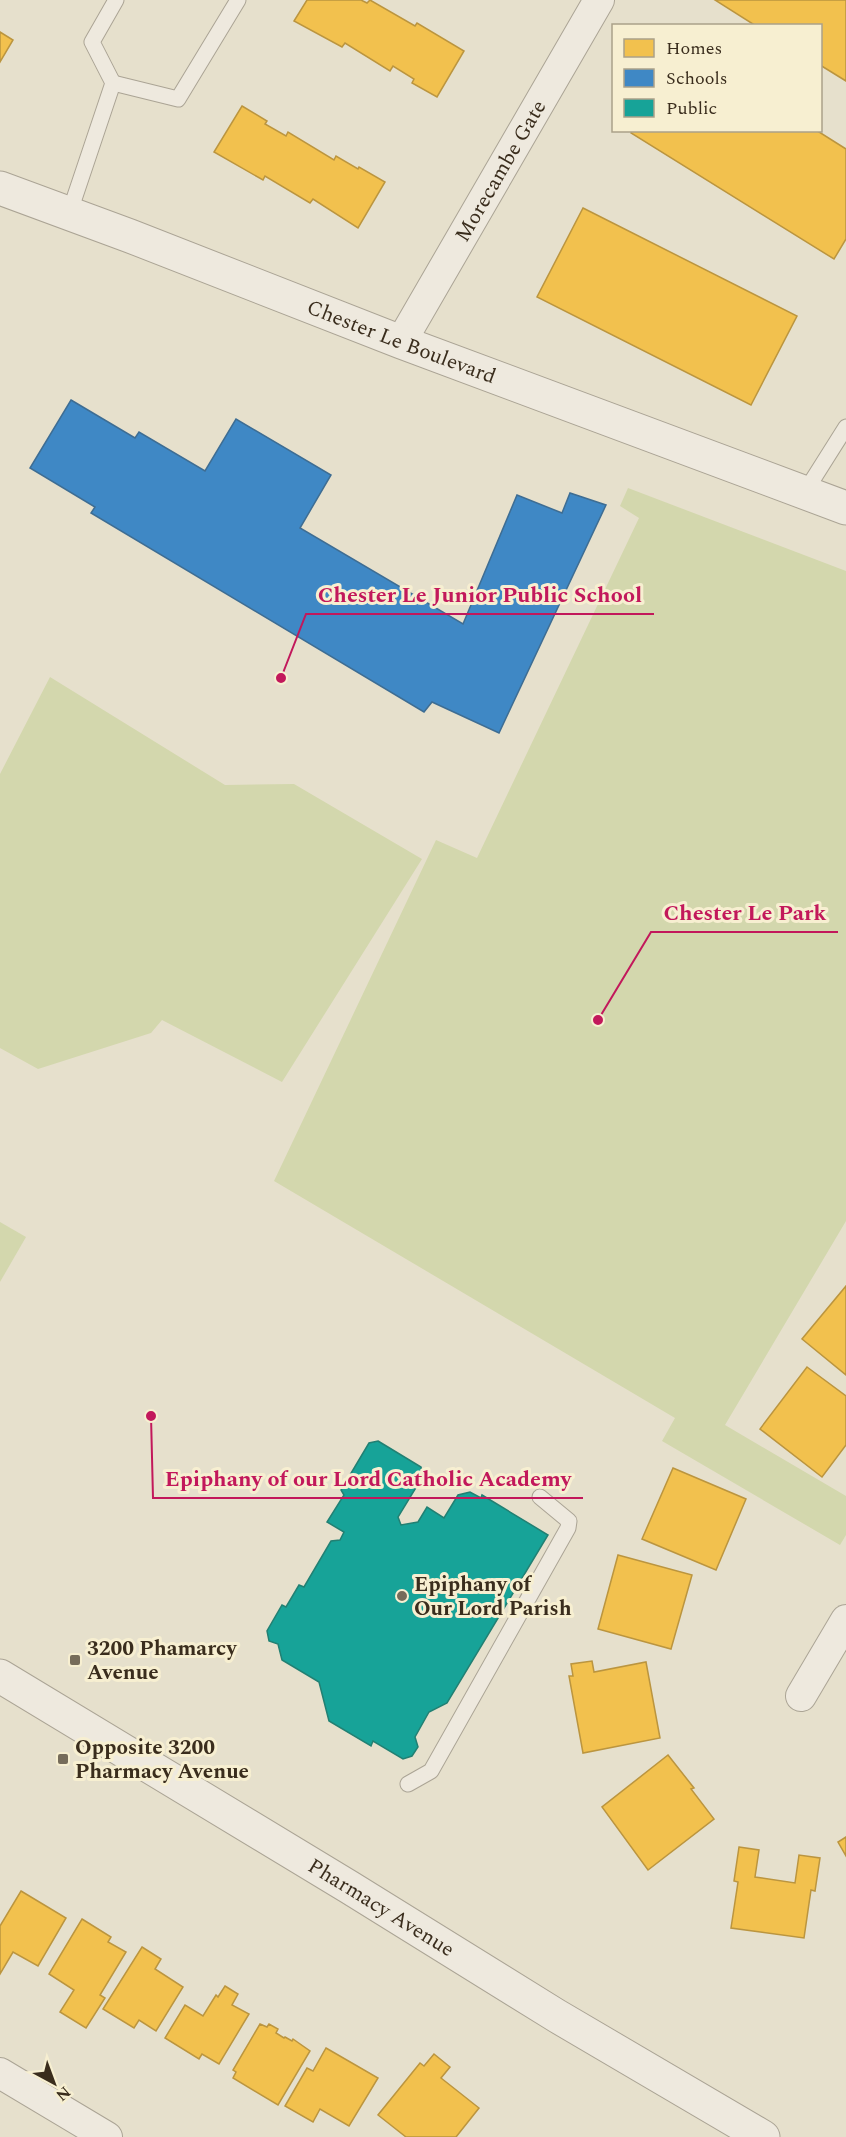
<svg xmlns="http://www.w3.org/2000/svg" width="846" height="2137" viewBox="0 0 846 2137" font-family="Spectral,serif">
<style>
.green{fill:#d3d7ad}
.homes{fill:#f2c14e;stroke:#bb953f;stroke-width:1.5}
.schools{fill:#3f88c5;stroke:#3e6d93;stroke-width:1.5}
.public{fill:#17a398;stroke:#228073;stroke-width:1.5}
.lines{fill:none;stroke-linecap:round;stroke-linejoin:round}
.service-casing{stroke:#aba495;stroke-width:17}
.minor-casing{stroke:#aba495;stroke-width:32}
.tertiary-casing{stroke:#aba495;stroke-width:35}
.service{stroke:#eee9de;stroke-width:15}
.minor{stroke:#eee9de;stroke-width:30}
.tertiary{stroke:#eee9de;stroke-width:33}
.poi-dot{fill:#766c5a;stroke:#f7efd1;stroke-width:2}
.labels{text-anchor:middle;stroke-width:6;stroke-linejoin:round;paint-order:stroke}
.street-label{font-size:21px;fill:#3a2d1d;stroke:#f7efd1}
.poi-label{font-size:21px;font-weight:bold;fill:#3a2d1d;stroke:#f7efd1;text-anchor:start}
.leader{fill:none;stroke:#c2185b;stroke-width:2}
.callout-dot{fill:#c2185b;stroke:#f7efd1;stroke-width:2}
.callout-label{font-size:22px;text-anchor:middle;font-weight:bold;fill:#c2185b;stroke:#f7efd1;stroke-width:6;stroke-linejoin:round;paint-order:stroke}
</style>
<rect width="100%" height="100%" fill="#e6e0cc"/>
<g class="green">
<path d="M 628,488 L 846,571 L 846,1221 L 725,1425 L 846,1496 L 846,1535 L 840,1545 L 662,1441 L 675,1418 L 274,1181 L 436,840 L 477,858 L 639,518 L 620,506 Z"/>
<path d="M 50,677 L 225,785 L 294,784 L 422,859 L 282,1082 L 162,1020 L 151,1033 L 38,1069 L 0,1048 L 0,774 Z"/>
<path d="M 0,1222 L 26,1237 L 0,1282 Z"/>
</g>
<g class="homes">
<path d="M 307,0 L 361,0 L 367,3 L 370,0 L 415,26 L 417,23 L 464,51 L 437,97 L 412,83 L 414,79 L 393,66 L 390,71 L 345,43 L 342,47 L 294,21 Z"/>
<path d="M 715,0 L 846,0 L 846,81 L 820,65 L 820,26 L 756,26 Z"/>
<path d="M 0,32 L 13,40 L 0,62 Z"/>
<path d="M 242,106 L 267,121 L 265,124 L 286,136 L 288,132 L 334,160 L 336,156 L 358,169 L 359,167 L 385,182 L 358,228 L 313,199 L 310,203 L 265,176 L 263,180 L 214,152 Z"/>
<path d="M 632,130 L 816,130 L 846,149 L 846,239 L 834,259 L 631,133 Z"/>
<path d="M 583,208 L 797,316 L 751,405 L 537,297 Z"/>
<path d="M 846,1286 L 846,1375 L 802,1339 Z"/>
<path d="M 807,1367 L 846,1396 L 846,1445 L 822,1477 L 760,1429 Z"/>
<path d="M 673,1468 L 746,1499 L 716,1570 L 642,1539 Z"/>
<path d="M 618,1555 L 692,1575 L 671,1649 L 598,1629 Z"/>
<path d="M 592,1661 L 594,1672 L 646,1662 L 660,1738 L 583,1753 L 569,1676 L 573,1676 L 571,1664 Z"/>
<path d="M 668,1755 L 694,1788 L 691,1789 L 714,1819 L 648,1870 L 602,1807 Z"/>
<path d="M 846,1837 L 846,1856 L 838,1842 Z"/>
<path d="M 739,1847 L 759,1850 L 755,1877 L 795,1883 L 799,1855 L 820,1858 L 815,1891 L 811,1890 L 804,1938 L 731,1928 L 738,1882 L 734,1881 Z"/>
<path d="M 21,1891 L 66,1918 L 38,1966 L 13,1952 L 0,1974 L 0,1926 Z"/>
<path d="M 82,1919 L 111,1937 L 108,1942 L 126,1952 L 100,1995 L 105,1998 L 86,2028 L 60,2012 L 74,1990 L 49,1974 Z"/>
<path d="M 142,1947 L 161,1959 L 155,1969 L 183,1987 L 156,2031 L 139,2020 L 134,2028 L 103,2009 Z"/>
<path d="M 225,1986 L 238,1994 L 232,2005 L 249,2014 L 219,2064 L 202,2054 L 199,2059 L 165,2038 L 185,2005 L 203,2016 L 216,1995 L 218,1997 Z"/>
<path d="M 260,2024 L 267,2027 L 269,2024 L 278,2029 L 276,2033 L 284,2038 L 285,2037 L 292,2041 L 293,2039 L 310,2051 L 278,2105 L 233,2078 L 236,2072 L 233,2070 Z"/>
<path d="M 326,2048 L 378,2078 L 349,2126 L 320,2109 L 313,2122 L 285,2106 L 307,2068 L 313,2071 Z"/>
<path d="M 434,2054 L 450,2067 L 441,2078 L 479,2108 L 456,2137 L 406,2137 L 378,2115 L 420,2063 L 424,2066 Z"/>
</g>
<path class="schools" d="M 71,400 L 135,438 L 139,432 L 205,471 L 236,419 L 331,475 L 300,528 L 463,624 L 517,495 L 562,513 L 570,493 L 606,505 L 499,733 L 432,702 L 424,712 L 91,513 L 95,507 L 30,468 Z"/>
<path class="public" d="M 378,1441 L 421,1467 L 423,1476 L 398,1517 L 401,1525 L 418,1522 L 427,1507 L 444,1518 L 458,1495 L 470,1492 L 481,1498 L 482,1495 L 548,1535 L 447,1703 L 429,1712 L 415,1737 L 418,1747 L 412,1756 L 403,1759 L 373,1741 L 371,1746 L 329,1721 L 319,1682 L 282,1660 L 278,1644 L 269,1641 L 267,1631 L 282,1605 L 286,1607 L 299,1585 L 304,1587 L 331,1541 L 340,1540 L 344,1532 L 327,1522 L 344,1495 L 341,1490 L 369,1443 Z"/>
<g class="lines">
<defs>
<g id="service">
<path d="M 113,83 L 178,99 L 238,0"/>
<path d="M 69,214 L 113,83 L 92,42 L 116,0"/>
<path d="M 805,492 L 846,427"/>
<path d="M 408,1784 L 431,1771 L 568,1528 L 569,1521 L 540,1497"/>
</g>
<g id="minor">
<path id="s1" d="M 401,342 L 599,0"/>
<path d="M 801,1696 L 846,1620"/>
<path d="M 0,2073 L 107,2137"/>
</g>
<g id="tertiary">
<path id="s2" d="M 0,188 L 130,236 L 401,342 L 846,508"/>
<path id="s3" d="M 0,1676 L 349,1887 L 557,2016 L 763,2137"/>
</g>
</defs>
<use href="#service" class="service-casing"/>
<use href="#minor" class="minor-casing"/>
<use href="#tertiary" class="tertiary-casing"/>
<use href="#service" class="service"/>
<use href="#minor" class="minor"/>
<use href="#tertiary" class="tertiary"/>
</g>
<g class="poi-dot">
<circle cx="402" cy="1596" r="6"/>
<rect x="69" y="1654" width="12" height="12" rx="3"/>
<rect x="57" y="1753" width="12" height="12" rx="3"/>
</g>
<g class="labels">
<g class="street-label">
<text dy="7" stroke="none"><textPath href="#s1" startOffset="198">Morecambe Gate</textPath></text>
<text dy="7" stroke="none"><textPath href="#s2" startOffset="430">Chester Le Boulevard</textPath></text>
<text dy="7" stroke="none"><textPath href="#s3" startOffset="446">Pharmacy Avenue</textPath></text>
</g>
<g class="poi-label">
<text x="414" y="1591">Epiphany of<tspan x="414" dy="24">Our Lord Parish</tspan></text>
<text x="87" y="1655">3200 Phamarcy<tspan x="87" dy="24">Avenue</tspan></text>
<text x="75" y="1754">Opposite 3200<tspan x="75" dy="24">Pharmacy Avenue</tspan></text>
</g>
</g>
<path class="leader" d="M281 678L306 614H654M598 1020L651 932H838M151 1416L153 1498H583"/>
<g class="callout-dot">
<circle cx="281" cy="678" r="6"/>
<circle cx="598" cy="1020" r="6"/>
<circle cx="151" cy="1416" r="6"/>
</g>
<g class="callout-label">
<text x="480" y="602">Chester Le Junior Public School</text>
<text x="745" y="920">Chester Le Park</text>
<text x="368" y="1486">Epiphany of our Lord Catholic Academy</text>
</g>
<rect x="612" y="24" width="210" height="108" fill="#f7efd1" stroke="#aba189" stroke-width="1.5"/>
<rect x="624" y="39" width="30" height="18" fill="#f2c14e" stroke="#aba189" stroke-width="1.5"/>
<text x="666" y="54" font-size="18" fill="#3a2d1d">Homes</text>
<rect x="624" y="69" width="30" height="18" fill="#3f88c5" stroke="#aba189" stroke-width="1.5"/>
<text x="666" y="84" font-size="18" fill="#3a2d1d">Schools</text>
<rect x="624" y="99" width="30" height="18" fill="#17a398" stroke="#aba189" stroke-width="1.5"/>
<text x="666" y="114" font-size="18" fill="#3a2d1d">Public</text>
<g transform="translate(54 2083) rotate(139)" stroke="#f7efd1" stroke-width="4.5" paint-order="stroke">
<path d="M0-4.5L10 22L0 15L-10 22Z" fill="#3a2d1d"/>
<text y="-9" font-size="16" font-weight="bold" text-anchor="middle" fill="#3a2d1d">N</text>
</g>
</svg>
